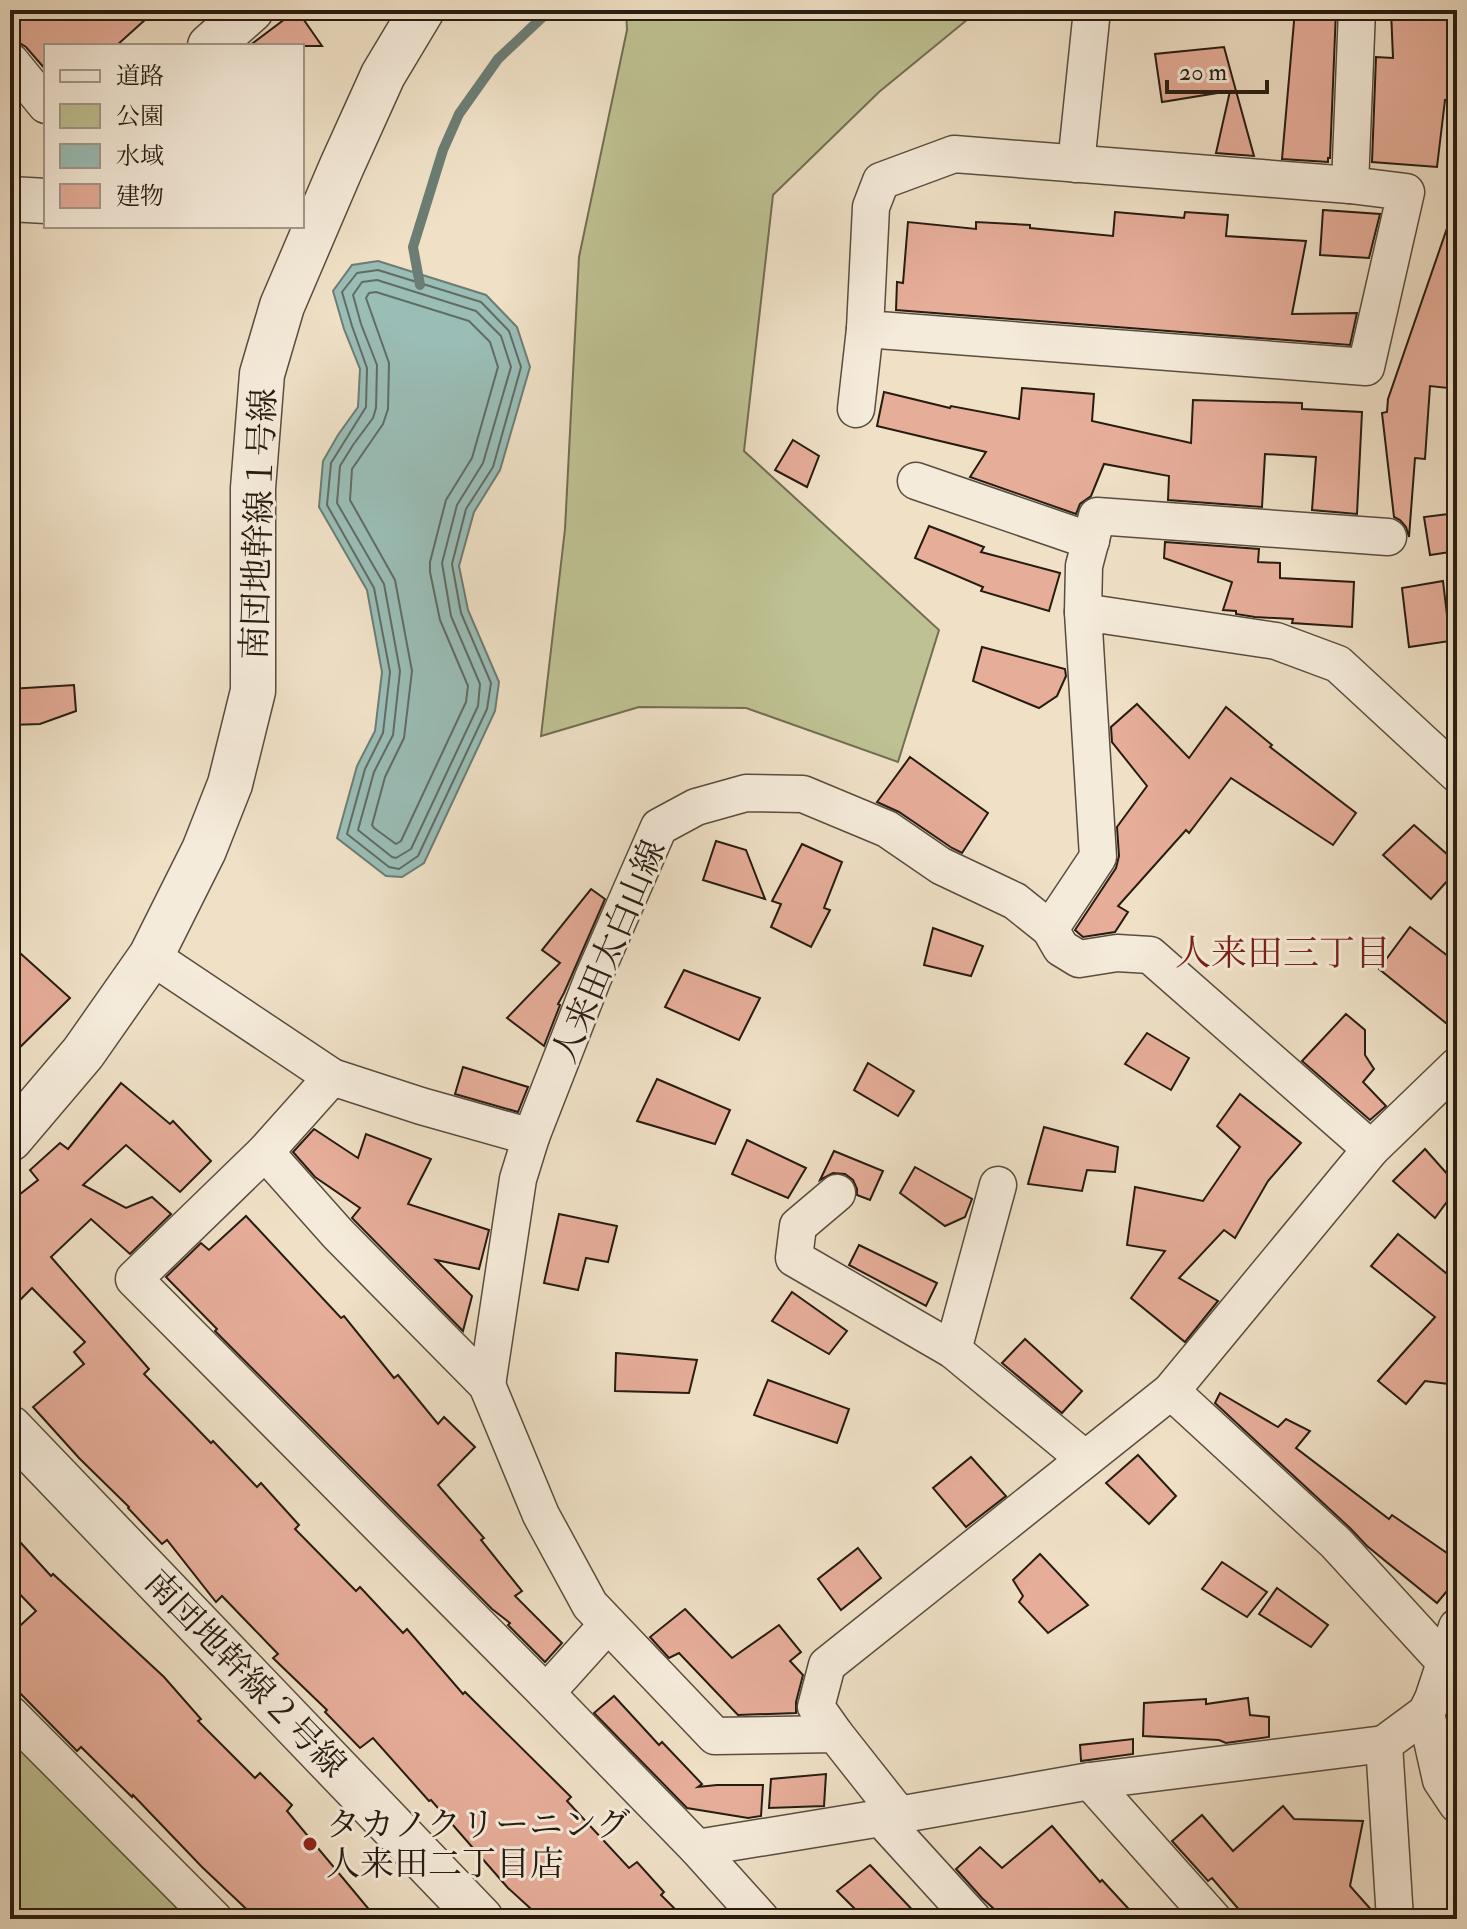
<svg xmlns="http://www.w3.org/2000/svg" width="1467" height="1929" viewBox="0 0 1467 1929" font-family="'IM FELL Double Pica','Noto Serif JP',serif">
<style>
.green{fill:#bec192;stroke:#726e52;stroke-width:2}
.water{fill:#9abdb6;stroke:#6c7d74;stroke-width:2}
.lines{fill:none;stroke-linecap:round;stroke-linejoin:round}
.shore{stroke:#606c64;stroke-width:2}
.stream{stroke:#6c7d74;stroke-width:10}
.building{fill:#e6ad99;stroke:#271c11;stroke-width:2}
.minor-casing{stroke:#594d3e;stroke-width:39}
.tertiary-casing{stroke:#594d3e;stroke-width:47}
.minor{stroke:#f5ebda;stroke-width:36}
.tertiary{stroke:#f5ebda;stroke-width:44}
.poi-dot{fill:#8f2418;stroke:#f5ebda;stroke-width:3}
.labels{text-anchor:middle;stroke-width:6;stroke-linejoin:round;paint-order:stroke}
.street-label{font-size:34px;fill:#271c11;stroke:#f5ebda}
.poi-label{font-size:34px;fill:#271c11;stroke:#f5ebda;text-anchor:start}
.neighbourhood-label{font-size:36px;fill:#7a1f14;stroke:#f5ebda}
</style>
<rect width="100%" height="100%" fill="#efe0c6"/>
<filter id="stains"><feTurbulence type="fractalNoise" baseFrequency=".0025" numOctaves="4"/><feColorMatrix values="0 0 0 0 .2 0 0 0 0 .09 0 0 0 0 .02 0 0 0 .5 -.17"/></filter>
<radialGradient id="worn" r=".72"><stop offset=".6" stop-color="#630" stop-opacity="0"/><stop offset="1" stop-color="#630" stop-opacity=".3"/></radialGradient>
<g class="green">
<path d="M 626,10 L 979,10 L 879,92 L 773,195 L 744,451 L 939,630 L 898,762 L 746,708 L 639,707 L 541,736 L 565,529 L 579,257 L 627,30 Z"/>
<path d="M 10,1737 L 200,1919 L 73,1919 L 10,1907 Z"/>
</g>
<path class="water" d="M 378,261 L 486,295 L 517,327 L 530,367 L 500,470 L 474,512 L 459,566 L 468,610 L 499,682 L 495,711 L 424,863 L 402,877 L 386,876 L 337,838 L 357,766 L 375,731 L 382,672 L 367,590 L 319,507 L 323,461 L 338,435 L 358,407 L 360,369 L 344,329 L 333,291 L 352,265 Z"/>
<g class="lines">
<g class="shore">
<path d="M 378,270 L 481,302 L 509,331 L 521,367 L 493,467 L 466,509 L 452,564 L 461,613 L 491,683 L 487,709 L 418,856 L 399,869 L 389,867 L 347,834 L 365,769 L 383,733 L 390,672 L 374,588 L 327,505 L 331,463 L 366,407 L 367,368 L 352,326 L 342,292 L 357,273 Z"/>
<path d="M 377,280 L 476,311 L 501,336 L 511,367 L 483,463 L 457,505 L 442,563 L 451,616 L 480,684 L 478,706 L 411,849 L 396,858 L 392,857 L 358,830 L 374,772 L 393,735 L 400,671 L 384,584 L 337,503 L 340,466 L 353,445 L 373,418 L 376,408 L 377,365 L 361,324 L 353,295 L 362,282 Z"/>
<path d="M 376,292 L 469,321 L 490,342 L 498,367 L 472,458 L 446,500 L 430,562 L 430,572 L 440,620 L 468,686 L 466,702 L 401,841 L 396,844 L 374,828 L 372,825 L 385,777 L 404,738 L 412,671 L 395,580 L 350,500 L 352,469 L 383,424 L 388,409 L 389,363 L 366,298 L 369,293 Z"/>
</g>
<path class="stream" d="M 420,285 L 413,247 L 443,150 L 459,114 L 498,59 L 550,10"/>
</g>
<g class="building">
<path d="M 19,10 L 156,10 L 116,46 L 46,46 L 46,70 L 26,47 L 18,42 L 10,41 L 10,18 Z"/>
<path d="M 297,10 L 322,46 L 249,46 Z"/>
<path d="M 1295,10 L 1336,10 L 1330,158 L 1328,158 L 1328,162 L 1282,159 Z"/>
<path d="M 1391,10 L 1457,10 L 1457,100 L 1445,100 L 1437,167 L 1372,162 L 1376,57 L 1393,58 Z"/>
<path d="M 1224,47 L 1233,80 L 1254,156 L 1216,153 L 1230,91 L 1162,102 L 1155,54 Z"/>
<path d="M 1323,210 L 1380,214 L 1369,258 L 1320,255 Z"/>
<path d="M 1453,211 L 1457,212 L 1457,389 L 1430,386 L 1425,459 L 1415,458 L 1409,537 L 1406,527 L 1400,520 L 1394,517 L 1382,413 L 1387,412 L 1388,399 Z"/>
<path d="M 1115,212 L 1184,218 L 1185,212 L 1228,215 L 1226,236 L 1306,241 L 1292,314 L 1357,313 L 1350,345 L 896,310 L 897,282 L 903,283 L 908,222 L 976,229 L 976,222 L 1030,225 L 1030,228 L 1113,236 Z"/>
<path d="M 1022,388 L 1094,394 L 1092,421 L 1191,443 L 1193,400 L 1302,403 L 1302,409 L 1362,412 L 1357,514 L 1312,510 L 1316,457 L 1265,454 L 1262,507 L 1168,500 L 1169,476 L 1104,464 L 1091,496 L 1080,504 L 1076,514 L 970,477 L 986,452 L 877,426 L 884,392 L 950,408 L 951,406 L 1019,419 Z"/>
<path d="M 793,440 L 819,456 L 807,487 L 775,470 Z"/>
<path d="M 1457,513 L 1457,551 L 1430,555 L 1424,517 Z"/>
<path d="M 929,526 L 984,547 L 981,552 L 1060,573 L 1049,611 L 981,591 L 983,587 L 915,558 Z"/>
<path d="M 1165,542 L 1259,549 L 1258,562 L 1280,563 L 1280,578 L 1354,582 L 1352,627 L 1292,623 L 1293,619 L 1255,617 L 1236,614 L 1236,611 L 1223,610 L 1232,582 L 1164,558 Z"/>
<path d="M 1443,581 L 1450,641 L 1409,647 L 1402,588 Z"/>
<path d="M 982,647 L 1065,669 L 1066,676 L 1057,696 L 1039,708 L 973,681 Z"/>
<path d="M 74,685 L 76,711 L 40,724 L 10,725 L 10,689 Z"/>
<path d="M 1137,704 L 1189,758 L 1226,707 L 1272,745 L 1270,747 L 1356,813 L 1333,845 L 1231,778 L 1189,833 L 1186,830 L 1118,906 L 1128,912 L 1115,932 L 1083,937 L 1075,930 L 1116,868 L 1119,856 L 1117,827 L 1147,786 L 1112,742 L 1111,727 Z"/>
<path d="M 910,757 L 988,813 L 962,853 L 952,848 L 899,812 L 877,802 Z"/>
<path d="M 1414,825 L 1457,863 L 1457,870 L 1431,899 L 1383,855 Z"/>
<path d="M 716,841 L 746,850 L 765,899 L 703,880 Z"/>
<path d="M 802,844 L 842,862 L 824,908 L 830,910 L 811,947 L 771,927 L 781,904 L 772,901 Z"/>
<path d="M 591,889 L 605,899 L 564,993 L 558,1004 L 560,1005 L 544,1046 L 507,1018 L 560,963 L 542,950 Z"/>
<path d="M 1410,927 L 1457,963 L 1457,1032 L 1379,969 Z"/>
<path d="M 933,928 L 983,946 L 971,976 L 924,965 Z"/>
<path d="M 10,944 L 70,998 L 10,1057 Z"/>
<path d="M 684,970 L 760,998 L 739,1040 L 665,1007 Z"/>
<path d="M 1346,1014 L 1365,1030 L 1365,1055 L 1374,1069 L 1363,1082 L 1386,1106 L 1370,1120 L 1302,1061 Z"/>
<path d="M 1147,1033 L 1189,1058 L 1171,1090 L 1125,1064 Z"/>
<path d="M 868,1063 L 914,1091 L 898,1116 L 854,1090 Z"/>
<path d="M 463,1067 L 528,1087 L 518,1112 L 455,1094 Z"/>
<path d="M 657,1079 L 730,1110 L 715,1144 L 637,1121 Z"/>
<path d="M 121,1083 L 170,1124 L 173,1121 L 211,1161 L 180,1192 L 126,1145 L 83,1185 L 126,1208 L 152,1197 L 171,1214 L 130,1254 L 91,1219 L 51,1257 L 149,1369 L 144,1374 L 211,1443 L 213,1441 L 257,1487 L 261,1483 L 299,1525 L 295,1529 L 356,1591 L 360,1587 L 403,1633 L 407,1629 L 463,1694 L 465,1692 L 571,1797 L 567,1801 L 629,1868 L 637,1862 L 664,1892 L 661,1895 L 685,1919 L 542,1919 L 508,1888 L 431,1800 L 429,1801 L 373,1738 L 360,1748 L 325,1712 L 327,1710 L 273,1658 L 278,1654 L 222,1596 L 216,1602 L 167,1540 L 162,1544 L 128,1508 L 129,1507 L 79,1458 L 33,1407 L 84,1364 L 74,1352 L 85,1342 L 32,1288 L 10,1310 L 10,1202 L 38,1180 L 30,1170 L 60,1143 L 68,1149 Z"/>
<path d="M 1240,1094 L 1301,1143 L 1268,1181 L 1235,1238 L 1224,1230 L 1179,1278 L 1218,1301 L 1185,1342 L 1131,1298 L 1165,1251 L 1127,1245 L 1135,1187 L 1203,1201 L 1240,1147 L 1217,1126 Z"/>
<path d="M 1044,1127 L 1118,1147 L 1115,1172 L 1087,1170 L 1082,1191 L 1028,1184 Z"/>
<path d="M 314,1129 L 358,1158 L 366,1134 L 431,1159 L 408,1204 L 489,1230 L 479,1269 L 436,1260 L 472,1296 L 463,1331 L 352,1218 L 360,1208 L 315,1177 L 293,1152 Z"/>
<path d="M 747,1140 L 806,1168 L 788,1198 L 732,1174 Z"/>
<path d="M 1425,1149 L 1457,1185 L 1457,1188 L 1435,1218 L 1393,1181 Z"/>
<path d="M 834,1151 L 883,1171 L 870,1200 L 857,1195 L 857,1189 L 853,1180 L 845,1174 L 833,1173 L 820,1180 Z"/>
<path d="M 915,1167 L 972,1199 L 965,1217 L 945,1226 L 900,1193 Z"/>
<path d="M 559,1214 L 617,1226 L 608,1262 L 586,1258 L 578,1290 L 544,1283 Z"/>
<path d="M 246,1216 L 341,1318 L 344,1316 L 394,1378 L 398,1375 L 438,1424 L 444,1417 L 475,1447 L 438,1485 L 484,1538 L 481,1540 L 522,1591 L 515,1596 L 562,1643 L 545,1662 L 508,1625 L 510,1623 L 492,1609 L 215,1331 L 217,1329 L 166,1277 L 201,1243 L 209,1250 Z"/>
<path d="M 1398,1234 L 1457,1282 L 1457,1385 L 1425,1381 L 1406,1404 L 1378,1381 L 1435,1317 L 1371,1266 Z"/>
<path d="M 859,1245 L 937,1283 L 926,1306 L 849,1265 Z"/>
<path d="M 792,1292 L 847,1331 L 829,1354 L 772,1321 Z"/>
<path d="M 1025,1339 L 1082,1391 L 1062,1413 L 1002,1363 Z"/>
<path d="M 616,1353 L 697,1360 L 689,1393 L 615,1391 Z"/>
<path d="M 768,1380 L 849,1409 L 837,1443 L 754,1415 Z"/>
<path d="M 1220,1393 L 1278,1427 L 1286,1419 L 1310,1431 L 1296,1448 L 1389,1519 L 1392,1515 L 1457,1560 L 1457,1579 L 1437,1603 L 1367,1546 L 1350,1528 L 1215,1403 Z"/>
<path d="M 1138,1455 L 1176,1496 L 1149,1524 L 1106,1483 Z"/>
<path d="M 971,1457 L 1006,1496 L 966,1527 L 933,1488 Z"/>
<path d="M 10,1531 L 51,1576 L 53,1574 L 164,1677 L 201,1719 L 198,1721 L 255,1778 L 260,1773 L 292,1805 L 287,1811 L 377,1919 L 257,1919 L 202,1867 L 133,1795 L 132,1797 L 81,1747 L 77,1751 L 10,1683 L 10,1635 L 36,1611 L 10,1584 Z"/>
<path d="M 858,1548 L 881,1578 L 841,1610 L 818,1579 Z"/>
<path d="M 1040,1554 L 1088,1605 L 1048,1633 L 1019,1602 L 1023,1596 L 1013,1580 Z"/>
<path d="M 1222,1562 L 1267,1592 L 1247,1617 L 1202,1589 Z"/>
<path d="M 1277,1588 L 1328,1625 L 1311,1647 L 1259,1614 Z"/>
<path d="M 685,1609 L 732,1658 L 779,1625 L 801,1652 L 790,1661 L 803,1675 L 796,1702 L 796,1713 L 738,1715 L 679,1653 L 669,1658 L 650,1637 Z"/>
<path d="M 614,1696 L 659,1745 L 662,1742 L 702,1784 L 698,1787 L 717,1785 L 763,1785 L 761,1816 L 748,1818 L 687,1808 L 594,1713 Z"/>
<path d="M 1248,1698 L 1250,1715 L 1269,1717 L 1269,1737 L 1226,1743 L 1219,1740 L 1143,1736 L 1144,1703 L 1206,1699 L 1206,1704 Z"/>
<path d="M 1133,1739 L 1133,1754 L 1081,1761 L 1080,1745 Z"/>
<path d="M 826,1774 L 824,1806 L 769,1808 L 771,1779 Z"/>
<path d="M 1283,1806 L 1294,1819 L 1363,1821 L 1350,1886 L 1374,1913 L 1374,1919 L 1247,1919 L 1212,1878 L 1208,1881 L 1172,1841 L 1202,1815 L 1233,1851 Z"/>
<path d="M 1052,1826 L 1100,1882 L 1102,1880 L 1138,1919 L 1005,1919 L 982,1898 L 956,1869 L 980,1847 L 1002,1868 Z"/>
<path d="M 870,1865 L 921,1919 L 865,1919 L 837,1891 Z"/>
</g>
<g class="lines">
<defs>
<g id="minor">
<path d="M 10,61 L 46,105"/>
<path d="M 954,154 L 1350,185 L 1406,192 L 1366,367 L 865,329 L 871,207 L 881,181 Z"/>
<path d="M 1076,164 L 1092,10"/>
<path d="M 1350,185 L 1357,10"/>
<path d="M 856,409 L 865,329"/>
<path d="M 916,481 L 1091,541"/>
<path d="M 1097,516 L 1388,537"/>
<path d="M 1083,612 L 1084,566 L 1096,520"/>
<path d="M 1050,929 L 1098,857 L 1083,612 L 1276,641 L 1338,664 L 1457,774"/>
<path d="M 151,956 L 332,1077 L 421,1106 L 531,1137 L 593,978 L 659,827 L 696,807 L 746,793 L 803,794 L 887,829 L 941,866 L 1015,901 L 1050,929 L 1061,948 L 1079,959 L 1117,953 L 1150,955 L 1371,1149 L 1457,1066"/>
<path d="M 332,1077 L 265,1152 L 134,1279 L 546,1693 L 697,1848 L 761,1919"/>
<path d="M 265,1152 L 338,1234 L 487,1385 L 541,1515 L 590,1605 L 715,1736 L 835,1734 L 899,1815"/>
<path d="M 837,1193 L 798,1226 L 794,1258 L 953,1350 L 1085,1459"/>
<path d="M 953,1350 L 998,1185"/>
<path d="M 487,1385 L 518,1179 L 531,1137"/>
<path d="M 1171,1391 L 1336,1543 L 1445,1662"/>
<path d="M 546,1693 L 608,1624"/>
<path d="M 1426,1713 L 1441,1780 L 1457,1804"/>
<path d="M 10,1714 L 214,1919"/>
<path d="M 835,1734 L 816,1707 L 827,1665 L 1171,1391 L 1371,1149"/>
<path d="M 1090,1781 L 1213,1919"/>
<path d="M 881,1818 L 973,1919"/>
<path d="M 697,1848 L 881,1818 L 1090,1781 L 1384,1744"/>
<path d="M 1395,1919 L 1384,1744 L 1426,1713 L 1433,1699 L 1457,1627"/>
</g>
<g id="tertiary">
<path d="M 210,46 L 251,10"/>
<path d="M 10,199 L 46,201"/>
<path d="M 10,1139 L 83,1053 L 151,956 L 204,850 L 230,784 L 253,691 L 253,488 L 262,374 L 282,306 L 341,168 L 383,75 L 422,10"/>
<path d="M 10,1428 L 481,1919"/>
</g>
</defs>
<use href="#minor" class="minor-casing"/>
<use href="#tertiary" class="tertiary-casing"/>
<use href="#minor" class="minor"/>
<use href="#tertiary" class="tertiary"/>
</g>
<circle class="poi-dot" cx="310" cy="1844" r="8"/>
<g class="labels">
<g class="street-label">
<text transform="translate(258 524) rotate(-88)" y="12">南団地幹線１号線</text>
<text transform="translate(608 951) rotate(-67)" y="12">人来田太白山線</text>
<text transform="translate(246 1673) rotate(46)" y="12">南団地幹線２号線</text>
</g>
<g class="poi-label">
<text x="326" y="1836">タカノクリーニング<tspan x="326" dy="39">人来田二丁目店</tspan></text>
</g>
<g class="neighbourhood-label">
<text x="1283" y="965">人来田三丁目</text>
</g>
</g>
<rect width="1467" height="1929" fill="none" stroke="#efe0c6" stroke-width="40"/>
<rect x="12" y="12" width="1443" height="1905" fill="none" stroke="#271c11" stroke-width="4"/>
<rect x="20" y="20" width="1427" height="1889" fill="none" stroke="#271c11" stroke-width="2"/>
<rect x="44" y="44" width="260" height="184" fill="#f5ebda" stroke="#a3988a" stroke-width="2"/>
<rect x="60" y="70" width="40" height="12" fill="#f5ebda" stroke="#a3988a" stroke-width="2"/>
<text x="116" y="84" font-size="24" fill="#271c11">道路</text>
<rect x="60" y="104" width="40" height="24" fill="#bec192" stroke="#a3988a" stroke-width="2"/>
<text x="116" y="124" font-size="24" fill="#271c11">公園</text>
<rect x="60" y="144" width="40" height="24" fill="#9abdb6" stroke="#a3988a" stroke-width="2"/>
<text x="116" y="164" font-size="24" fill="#271c11">水域</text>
<rect x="60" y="184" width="40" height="24" fill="#e6ad99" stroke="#a3988a" stroke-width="2"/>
<text x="116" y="204" font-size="24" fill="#271c11">建物</text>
<path d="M1167 80v12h100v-12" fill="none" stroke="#271c11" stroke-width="4"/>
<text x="1179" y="80" font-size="24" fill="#271c11" stroke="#f5ebda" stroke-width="6" paint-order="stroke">20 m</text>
<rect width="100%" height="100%" filter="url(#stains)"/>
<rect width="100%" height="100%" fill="url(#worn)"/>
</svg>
